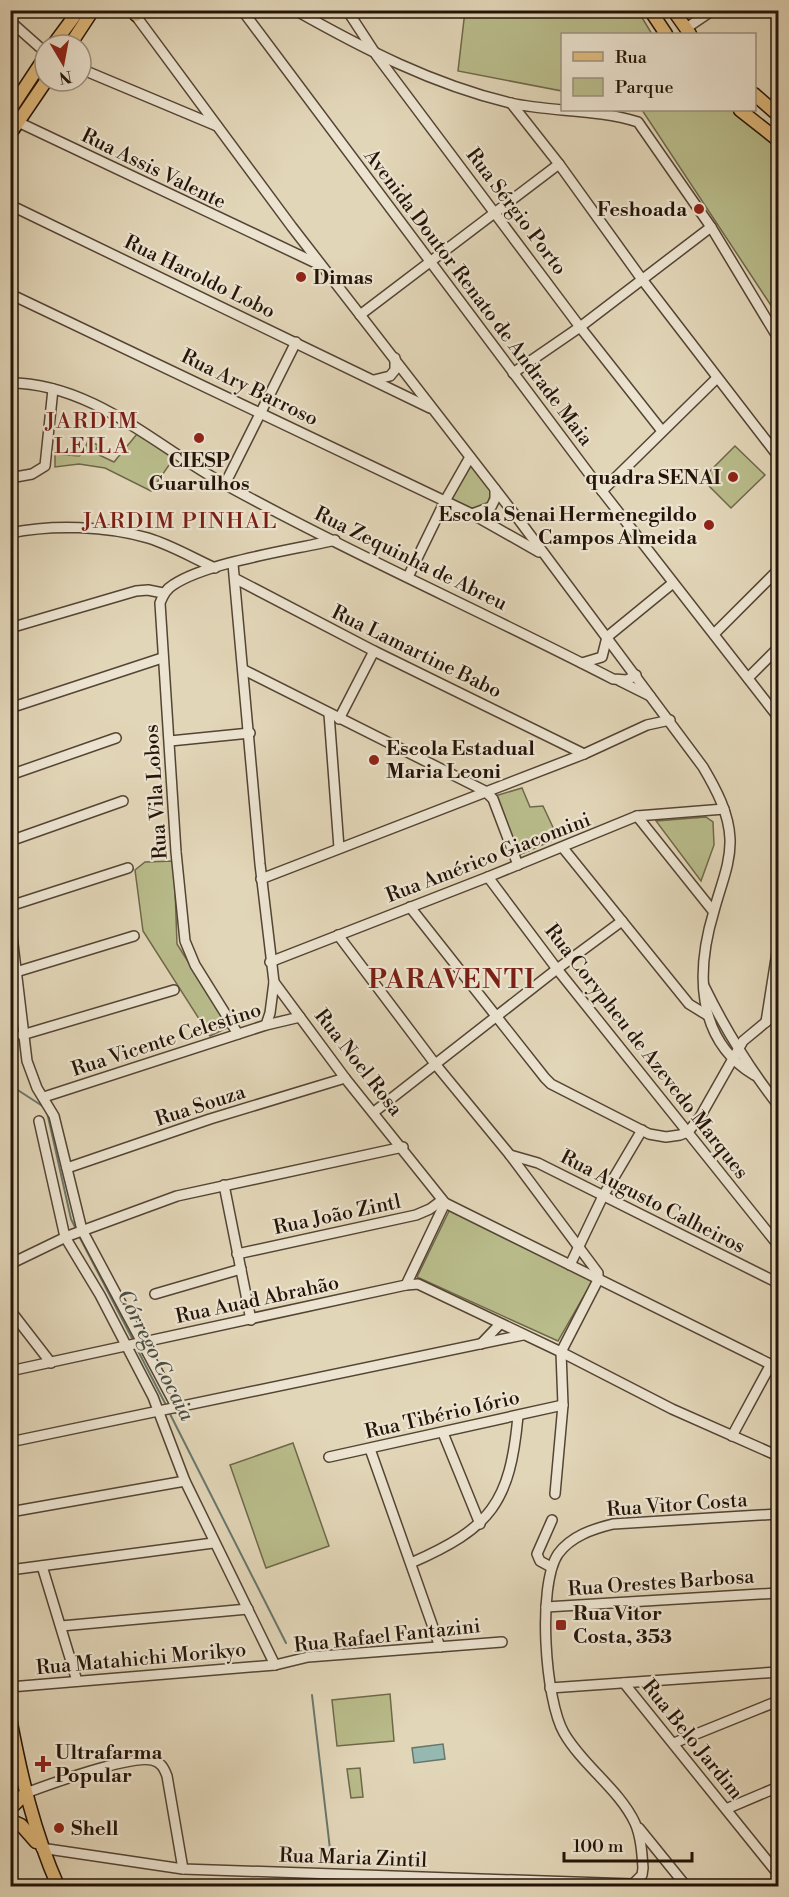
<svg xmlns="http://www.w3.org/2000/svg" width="789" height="1897" viewBox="0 0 789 1897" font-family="'Libre Bodoni',serif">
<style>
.green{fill:#b9bc8b;stroke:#6e684a;stroke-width:1.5}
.water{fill:#95b9b0;stroke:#68776d;stroke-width:1.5}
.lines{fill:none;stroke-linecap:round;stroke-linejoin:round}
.stream{stroke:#68776d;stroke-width:2}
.minor-casing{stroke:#544434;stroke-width:12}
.major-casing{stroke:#241408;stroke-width:15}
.minor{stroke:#ece4d1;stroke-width:9}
.major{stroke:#e1bb7c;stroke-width:12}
.poi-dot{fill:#8f2418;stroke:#ece4d1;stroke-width:2}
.labels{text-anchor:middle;stroke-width:4.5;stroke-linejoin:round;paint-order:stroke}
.street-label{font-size:20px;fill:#241408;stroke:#ece4d1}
.poi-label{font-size:20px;font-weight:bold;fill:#241408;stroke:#ece4d1;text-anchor:start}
.water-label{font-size:21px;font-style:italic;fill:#4c4e43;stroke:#ece4d1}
.quarter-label{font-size:22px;letter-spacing:1.5px;fill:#7a1f14;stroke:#ece4d1}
.district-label{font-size:26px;font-weight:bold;letter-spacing:1.5px;fill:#7a1f14;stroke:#ece4d1}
</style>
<rect width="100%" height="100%" fill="#e2d6b8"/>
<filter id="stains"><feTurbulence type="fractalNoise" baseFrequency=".00333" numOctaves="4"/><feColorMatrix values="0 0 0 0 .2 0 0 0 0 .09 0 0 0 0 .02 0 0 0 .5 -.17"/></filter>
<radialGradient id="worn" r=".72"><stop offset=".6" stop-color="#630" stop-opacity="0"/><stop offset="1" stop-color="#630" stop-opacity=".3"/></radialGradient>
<g class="green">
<path d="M 465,11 L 638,11 L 652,34 L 562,34 L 562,91 L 458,71 Z"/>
<path d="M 642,110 L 733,110 L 778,149 L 778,316 Z"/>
<path d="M 137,434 L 174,458 L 151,491 L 105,468 L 79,464 L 55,467 L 55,454 L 79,456 L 83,453 L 88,441 L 98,445 L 95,453 L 114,462 Z"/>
<path d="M 735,446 L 765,475 L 731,508 L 702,479 Z"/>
<path d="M 468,461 L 491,490 L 488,506 L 472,512 L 446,499 Z"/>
<path d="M 522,788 L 530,807 L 543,806 L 558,838 L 519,855 L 495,796 Z"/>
<path d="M 706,817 L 713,822 L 714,845 L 701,881 L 656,821 Z"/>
<path d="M 174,861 L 177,944 L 229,1027 L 210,1036 L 143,931 L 135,870 L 145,862 Z"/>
<path d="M 451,1207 L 593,1280 L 558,1341 L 417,1277 Z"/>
<path d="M 293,1443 L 329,1546 L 266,1568 L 230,1465 Z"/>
<path d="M 390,1694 L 394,1741 L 337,1746 L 332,1700 Z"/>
<path d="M 360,1768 L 363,1797 L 351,1798 L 347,1769 Z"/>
</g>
<path class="water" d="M 443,1744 L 445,1759 L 414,1763 L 412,1748 Z"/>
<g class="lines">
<g class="stream">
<path d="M 10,1085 L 44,1107"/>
<path d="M 47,1112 L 71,1219 L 77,1231"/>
<path d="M 79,1236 L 133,1340"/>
<path d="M 135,1345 L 167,1407"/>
<path d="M 169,1412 L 286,1643"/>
<path d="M 312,1695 L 330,1849"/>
<path d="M 337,1882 L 338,1886"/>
</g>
<defs>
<g id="minor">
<path d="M 242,10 L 602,491 L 778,717"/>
<path d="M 295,10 C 364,49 432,84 510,103 C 551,112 597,109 638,122 L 711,227 L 778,338"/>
<path d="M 347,10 L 377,56 L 580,327 L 662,431"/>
<path d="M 133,12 L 292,227 L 519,520 L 703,767 C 716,789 729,813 730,839 C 731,864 720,887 714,911 C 696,970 695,1039 754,1075"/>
<path d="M 10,21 L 45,52"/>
<path d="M 685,29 L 713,10"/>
<path d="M 81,69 L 217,126"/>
<path d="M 511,103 L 559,164 L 641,278 L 778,456"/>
<path d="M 18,122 L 320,265"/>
<path d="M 10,205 L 430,408"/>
<path d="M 10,294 L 472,514 L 539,552"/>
<path d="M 360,315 L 559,164"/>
<path d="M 513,373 L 580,327 L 711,227"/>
<path d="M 374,380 L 390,376 L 395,370 L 395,358"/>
<path d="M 10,383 C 93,383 158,448 226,485 C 352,554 485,613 613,679 L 627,680 L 636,675"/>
<path d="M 10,478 L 32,474 L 45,466 L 53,389"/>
<path d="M 225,484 L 296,342"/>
<path d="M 602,491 L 717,378"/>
<path d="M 472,514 L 491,507 L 495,499 L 495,489"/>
<path d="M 10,533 C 53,524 106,526 148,538 C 171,545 193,558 215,568"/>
<path d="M 233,564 L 260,864 L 274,982 L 345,1078 L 445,1203 L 778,1368"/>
<path d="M 408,577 L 445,501 L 470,457"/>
<path d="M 236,579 L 374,651 L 584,754"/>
<path d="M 10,628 L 136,591 L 148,590 L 163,593"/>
<path d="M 714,634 L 778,570"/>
<path d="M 607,637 L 673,583"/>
<path d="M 582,663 L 602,657 L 607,637"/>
<path d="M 244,670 L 485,791 L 493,799 L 518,865"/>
<path d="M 748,678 L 778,648"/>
<path d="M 620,681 L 650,696"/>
<path d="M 10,708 L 162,658"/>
<path d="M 329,714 L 339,848"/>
<path d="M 339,719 L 374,651"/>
<path d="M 170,741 L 250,733"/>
<path d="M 10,775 L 116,738"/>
<path d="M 637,816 L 713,911"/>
<path d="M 10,841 L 123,801"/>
<path d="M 563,848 L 689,1004 L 707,1015"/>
<path d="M 488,877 L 557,969 L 778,1245"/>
<path d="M 261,879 L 584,754 L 647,725 L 670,720"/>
<path d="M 10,906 L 128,868"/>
<path d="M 410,907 L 545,1078 L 551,1084 L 649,1134 L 666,1137 L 680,1135 L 688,1132 L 700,1117 L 743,1041 L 778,1012"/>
<path d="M 10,919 L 27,1061 L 37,1088 L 54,1116 L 82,1230 L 177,1408"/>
<path d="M 338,935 L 436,1065 L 510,1155 L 598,1273 L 598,1280 L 561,1352 L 563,1405 L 555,1494"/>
<path d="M 270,962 L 488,877 L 637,816 L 724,809"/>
<path d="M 16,972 L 134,936"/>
<path d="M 704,986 C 725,1029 749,1068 778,1105"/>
<path d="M 766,1022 L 778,946"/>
<path d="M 266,1025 L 270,1013 L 274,982"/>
<path d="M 238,1034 L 195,965 L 185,941 L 176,852 L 160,603 C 163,595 166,589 173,585 C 207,562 293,550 335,540"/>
<path d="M 22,1035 L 174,990"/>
<path d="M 44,1097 L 266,1025 L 300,1017"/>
<path d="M 374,1112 L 557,969 L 622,921"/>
<path d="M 39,1121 L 65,1237 L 100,1295 L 153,1397 L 185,1481 L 275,1665"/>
<path d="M 510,1155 L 538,1163 L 778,1283"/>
<path d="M 67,1168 L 210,1119 L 345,1078"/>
<path d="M 224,1185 L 251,1320"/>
<path d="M 237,1254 L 416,1215 L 430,1209 L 442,1200"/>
<path d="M 10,1264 L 68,1236 L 177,1196 L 403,1147"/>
<path d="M 570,1265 L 603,1196 L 642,1130"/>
<path d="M 406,1285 L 445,1203"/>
<path d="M 155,1294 L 241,1269"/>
<path d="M 10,1310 L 51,1363"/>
<path d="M 481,1344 L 500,1324"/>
<path d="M 10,1371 L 406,1285 L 418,1284 L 561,1352 L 672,1409 L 778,1456"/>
<path d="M 443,1433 L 480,1524"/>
<path d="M 732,1436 L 771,1364"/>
<path d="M 10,1442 L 523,1335"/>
<path d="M 370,1449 L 440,1647"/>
<path d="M 329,1457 L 563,1405"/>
<path d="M 10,1512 L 185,1481"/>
<path d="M 411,1563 C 491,1528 510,1503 518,1416"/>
<path d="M 42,1566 L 77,1681"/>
<path d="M 551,1567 L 540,1561 L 537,1554 L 552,1520"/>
<path d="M 10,1570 L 213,1543"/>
<path d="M 546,1607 L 778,1593"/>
<path d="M 61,1626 L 248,1609"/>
<path d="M 624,1683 L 778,1874"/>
<path d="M 10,1687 L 275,1665 L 308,1657 L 502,1642"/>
<path d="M 550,1688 L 778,1672"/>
<path d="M 674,1743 L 778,1701"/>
<path d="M 26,1793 C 50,1784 130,1755 152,1760 C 161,1762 164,1768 167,1776 L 183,1869"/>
<path d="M 726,1809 L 778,1787"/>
<path d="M 639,1828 L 686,1886"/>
<path d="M 41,1848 L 183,1869 L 633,1884 L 642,1875 L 643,1868 C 642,1853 641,1837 635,1823 C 619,1789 583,1766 564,1733 C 545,1700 537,1586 558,1554 C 571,1536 593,1529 613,1524 L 778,1514"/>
</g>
<g id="major">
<path d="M 134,10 L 136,15"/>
<path d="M 650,10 L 666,34"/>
<path d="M 673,10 L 690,34"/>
<path d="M 53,45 L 79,10"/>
<path d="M 70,45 L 93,10"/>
<path d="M 754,94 L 778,115"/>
<path d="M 10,110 L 45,57"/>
<path d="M 740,110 L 778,140"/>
<path d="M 10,134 L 46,81"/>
<path d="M 10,1718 C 21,1776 34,1832 58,1886"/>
<path d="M 10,1809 L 26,1793"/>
<path d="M 10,1820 L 21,1825 L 36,1842"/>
</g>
</defs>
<use href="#minor" class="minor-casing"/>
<use href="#major" class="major-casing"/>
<use href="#minor" class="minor"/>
<use href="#major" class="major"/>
</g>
<g class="poi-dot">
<circle cx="699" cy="209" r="6"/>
<circle cx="301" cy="277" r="6"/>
<circle cx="199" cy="438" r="6"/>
<circle cx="733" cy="477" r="6"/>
<circle cx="709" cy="525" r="6"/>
<circle cx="374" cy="760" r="6"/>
<rect x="555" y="1619" width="12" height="12" rx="3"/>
<path d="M40 1755h6v6h6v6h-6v6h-6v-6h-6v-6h6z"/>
<circle cx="59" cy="1828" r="6"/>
</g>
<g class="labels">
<g class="street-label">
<text transform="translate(154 168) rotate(26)" y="7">Rua Assis Valente</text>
<text transform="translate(517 211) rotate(53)" y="7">Rua Sérgio Porto</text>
<text transform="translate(200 276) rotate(26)" y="7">Rua Haroldo Lobo</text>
<text transform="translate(479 297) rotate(53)" y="7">Avenida Doutor Renato de Andrade Maia</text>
<text transform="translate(250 387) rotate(26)" y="7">Rua Ary Barroso</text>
<text transform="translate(411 558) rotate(26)" y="7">Rua Zequinha de Abreu</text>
<text transform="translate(417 651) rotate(26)" y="7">Rua Lamartine Babo</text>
<text transform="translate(155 792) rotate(-94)" y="7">Rua Vila Lobos</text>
<text transform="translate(488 857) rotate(-21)" y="7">Rua Américo Giacomini</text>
<text transform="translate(166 1039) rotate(-18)" y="7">Rua Vicente Celestino</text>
<text transform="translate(647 1051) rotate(52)" y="7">Rua Corypheu de Azevedo Marques</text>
<text transform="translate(359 1062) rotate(52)" y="7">Rua Noel Rosa</text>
<text transform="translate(200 1105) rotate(-18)" y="7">Rua Souza</text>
<text transform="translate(653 1201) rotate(27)" y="7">Rua Augusto Calheiros</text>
<text transform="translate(337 1214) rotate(-12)" y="7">Rua João Zintl</text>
<text transform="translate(257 1299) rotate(-12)" y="7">Rua Auad Abrahão</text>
<text transform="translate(442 1414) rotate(-13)" y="7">Rua Tibério Iório</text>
<text transform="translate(677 1504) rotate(-4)" y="7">Rua Vitor Costa</text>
<text transform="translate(661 1582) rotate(-4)" y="7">Rua Orestes Barbosa</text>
<text transform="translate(387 1635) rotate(-6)" y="7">Rua Rafael Fantazini</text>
<text transform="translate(141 1658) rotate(-5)" y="7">Rua Matahichi Morikyo</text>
<text transform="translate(693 1739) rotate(51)" y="7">Rua Belo Jardim</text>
<text transform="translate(353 1857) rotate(2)" y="7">Rua Maria Zintil</text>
</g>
<g class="poi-label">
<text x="687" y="216" text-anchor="end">Feshoada</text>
<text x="313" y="284">Dimas</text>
<text x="199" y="467" text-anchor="middle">CIESP<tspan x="199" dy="23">Guarulhos</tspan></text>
<text x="721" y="484" text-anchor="end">quadra SENAI</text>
<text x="697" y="521" text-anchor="end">Escola Senai Hermenegildo<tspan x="697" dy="23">Campos Almeida</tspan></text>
<text x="386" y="755">Escola Estadual<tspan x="386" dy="23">Maria Leoni</tspan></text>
<text x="573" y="1620">Rua Vitor<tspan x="573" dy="23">Costa, 353</tspan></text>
<text x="55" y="1759">Ultrafarma<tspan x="55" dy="23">Popular</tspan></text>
<text x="71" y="1835">Shell</text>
</g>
<g class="water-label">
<text transform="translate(156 1355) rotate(63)" y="7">Córrego Cocaia</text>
</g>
<g class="quarter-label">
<text x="92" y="428">JARDIM<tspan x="92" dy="25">LEILA</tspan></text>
<text x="180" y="528">JARDIM PINHAL</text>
</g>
<g class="district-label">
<text x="452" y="988">PARAVENTI</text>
</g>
</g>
<rect width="789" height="1897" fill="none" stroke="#e2d6b8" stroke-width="36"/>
<rect x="12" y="12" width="765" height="1873" fill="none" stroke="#241408" stroke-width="3"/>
<rect x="18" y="18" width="753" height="1861" fill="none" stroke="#241408" stroke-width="1.5"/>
<rect x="561" y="33" width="195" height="78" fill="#ece4d1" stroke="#9c9181" stroke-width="1.5"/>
<rect x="573" y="52" width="30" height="9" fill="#e1bb7c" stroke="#9c9181" stroke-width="1.5"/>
<text x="615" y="63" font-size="18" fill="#241408">Rua</text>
<rect x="573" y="78" width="30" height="18" fill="#b9bc8b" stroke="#9c9181" stroke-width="1.5"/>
<text x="615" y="93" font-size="18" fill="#241408">Parque</text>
<g transform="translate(63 63) rotate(170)"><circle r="28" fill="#ece4d1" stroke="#9c9181" stroke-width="1.5"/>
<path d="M0-4.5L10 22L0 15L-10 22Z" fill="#8f2418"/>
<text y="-9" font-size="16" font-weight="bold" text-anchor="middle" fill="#241408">N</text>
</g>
<path d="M564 1852v9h128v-9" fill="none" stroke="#241408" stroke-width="3"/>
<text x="573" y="1852" font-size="18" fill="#241408" stroke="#ece4d1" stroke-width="4.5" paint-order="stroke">100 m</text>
<rect width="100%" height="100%" filter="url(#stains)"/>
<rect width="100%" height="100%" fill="url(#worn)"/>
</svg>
